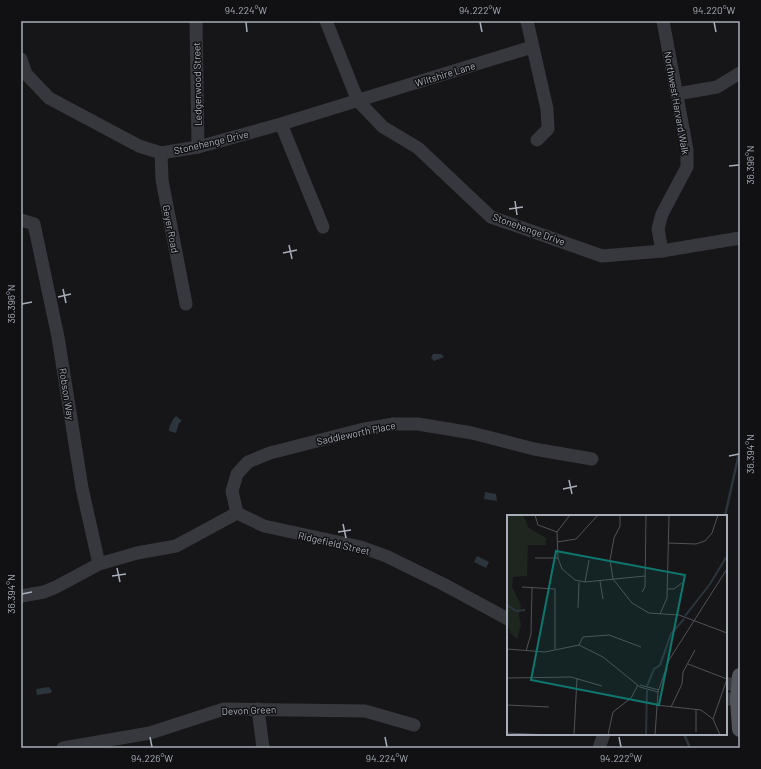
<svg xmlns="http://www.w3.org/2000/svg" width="761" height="769" viewBox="0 0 761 769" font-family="Barlow,sans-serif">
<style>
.water{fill:#2c353c}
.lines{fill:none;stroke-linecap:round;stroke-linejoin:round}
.stream{stroke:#2c353c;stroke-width:2.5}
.minor{stroke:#37383d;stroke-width:13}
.major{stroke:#53555c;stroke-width:16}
.ticks{fill:none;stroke:#a8adb8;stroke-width:1.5}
.labels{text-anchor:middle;stroke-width:3;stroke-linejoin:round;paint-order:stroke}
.street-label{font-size:10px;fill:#a8adb8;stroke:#111113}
.inset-river{fill:none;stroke:#2c353c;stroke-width:2}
.inset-road{fill:none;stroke:#505258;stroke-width:1}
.view{fill:#0f766e;fill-opacity:0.15;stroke:#0f766e;stroke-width:2}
.inset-edge{fill:none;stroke:#a8adb8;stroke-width:2}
.neatline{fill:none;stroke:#a8adb8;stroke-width:1.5}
.ticks-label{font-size:10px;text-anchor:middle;fill:#a8adb8}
</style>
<rect width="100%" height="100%" fill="#161618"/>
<g class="water">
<path d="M 433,354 L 441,354 L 444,357 L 434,361 L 431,358 Z"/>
<path d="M 176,416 L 182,421 L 179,423 L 176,433 L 169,431 C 169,426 172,420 176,416 Z"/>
<path d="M 485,492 L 496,494 L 497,501 L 484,499 Z"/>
<path d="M 477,556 L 489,562 L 486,568 L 474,562 Z"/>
<path d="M 49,687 L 52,691 L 51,693 L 37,695 L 36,689 Z"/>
</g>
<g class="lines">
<g class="stream">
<path d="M 725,516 L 740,449"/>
<path d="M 684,734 L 690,748"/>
</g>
<g class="minor">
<path d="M 196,21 L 198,147"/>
<path d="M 326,21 L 358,101 L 383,127 L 418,148 L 491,217 L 602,256 L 662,251 L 740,238"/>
<path d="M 527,21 L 547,109 L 548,129 L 537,140"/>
<path d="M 21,59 L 26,74 L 49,98 L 139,146 L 161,153 L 198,147 L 281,124 L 532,47"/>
<path d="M 677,94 L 717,87 L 740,73"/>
<path d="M 281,124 L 323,227"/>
<path d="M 161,153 L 162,180 L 186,304"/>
<path d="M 21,220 L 34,224 L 58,337 L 82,488 L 99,564"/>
<path d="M 662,251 L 658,229 L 662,214 L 687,167 L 687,150 L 663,21"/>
<path d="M 237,513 L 232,491 L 237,474 L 248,462 L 270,453 L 360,430 L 393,424 L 418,424 L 472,433 L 534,449 L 592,459"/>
<path d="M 237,513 L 264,526 L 361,547 L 386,556 L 443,584 L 508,619"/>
<path d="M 21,596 L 44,592 L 56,587 L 99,564 L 137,553 L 176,546 L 237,513"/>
<path d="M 726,684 L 739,684"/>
<path d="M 726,699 L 738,699"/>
<path d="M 258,709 L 263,748"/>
<path d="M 63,748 L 150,733 L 224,709 L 365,711 L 414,725"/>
<path d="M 599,748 L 604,734"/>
</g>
<path class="major" d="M 740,676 L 738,699 L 740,729"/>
</g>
<path class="ticks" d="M 246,22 L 247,32M 480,22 L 482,32M 714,22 L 716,32M 729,166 L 739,165M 515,201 L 517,215M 509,209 L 523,207M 289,245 L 292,259M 283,253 L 297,250M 63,289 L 66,303M 58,297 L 71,294M 22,304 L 32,302M 729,456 L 739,454M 569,480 L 572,494M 563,489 L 577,486M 343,524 L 346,538M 338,532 L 351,530M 117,568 L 120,582M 112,576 L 126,574M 22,594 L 32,592M 150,737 L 152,747M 385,737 L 387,747M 619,737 L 621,747"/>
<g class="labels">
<g class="street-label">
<text transform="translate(445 74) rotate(-17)" y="4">Wiltshire Lane</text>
<text transform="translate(197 84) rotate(-91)" y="4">Ledgerwood Street</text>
<text transform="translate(677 103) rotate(80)" y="4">Northwest Harvard Walk</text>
<text transform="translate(211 142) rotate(-13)" y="4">Stonehenge Drive</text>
<text transform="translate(171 229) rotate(79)" y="4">Geyer Road</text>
<text transform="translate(529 229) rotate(20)" y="4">Stonehenge Drive</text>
<text transform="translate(67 394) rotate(81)" y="4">Robson Way</text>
<text transform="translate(356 433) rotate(-12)" y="4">Saddleworth Place</text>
<text transform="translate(334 543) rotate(13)" y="4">Ridgefield Street</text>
<text transform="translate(249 710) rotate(-2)" y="4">Devon Green</text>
</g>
</g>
<g transform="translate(507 515)">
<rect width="220" height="220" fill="#161618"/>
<path d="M 0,0 L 16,0 L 22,13 L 39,23 L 39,30 L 21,30 L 20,61 L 6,62 L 5,72 L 14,90 L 12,100 L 14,110 L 10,124 L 3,118 L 0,105 Z" fill="#1e261f"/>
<path class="inset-river" d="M 0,90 L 9,96 L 18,95M 178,101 L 203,69 L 220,41M 140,171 L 147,154 L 153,150 L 164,119 L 177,104M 139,220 L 140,175"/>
<path class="inset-road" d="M 28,0 L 31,10 L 50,17M 63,0 L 50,17 L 51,43 L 55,54 L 68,65 L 78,67 L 138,61M 113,0 L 113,11 L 107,23 L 103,45 L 106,64 L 125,88 L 142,98 L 172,100 L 220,118M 50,27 L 69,24 L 91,0M 161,28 L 189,29 L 198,26 L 205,18 L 211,0M 28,43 L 51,43M 93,66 L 96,84M 78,67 L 82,45M 15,72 L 48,74 L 48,134M 160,74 L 167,74 L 175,68M 135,77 L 138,72 L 139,0M 71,93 L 72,67M 153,99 L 160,83 L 162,0M 72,130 L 96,142 L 133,172 L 151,177M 72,130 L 76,122 L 102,120 L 134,132M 0,134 L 38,137 L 72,130M 19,136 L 24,119 L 25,73M 181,149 L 220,164 L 206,204M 0,163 L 64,162 L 95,171M 133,170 L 152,175M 0,190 L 42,192M 149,190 L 194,195 L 206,204 L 213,220M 164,192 L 175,169 L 176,157 L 188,135M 189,194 L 189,217M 0,218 L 44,220M 67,220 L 70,163M 101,220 L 106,197 L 124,183 L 131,170M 148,220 L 151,177 L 162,145 L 220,54"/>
<path class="view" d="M 49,36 L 178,60 L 152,190 L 24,165 Z"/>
<rect width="220" height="220" class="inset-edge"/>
</g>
<rect width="761" height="769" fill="none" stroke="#111113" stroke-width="44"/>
<rect x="22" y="22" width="717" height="725" class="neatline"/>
<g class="ticks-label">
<text x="246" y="14">94.224°W</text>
<text x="480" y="14">94.222°W</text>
<text x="714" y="14">94.220°W</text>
<text transform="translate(750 165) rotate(-90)" y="4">36.396°N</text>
<text transform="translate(11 304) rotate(-90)" y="4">36.396°N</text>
<text transform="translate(750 454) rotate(-90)" y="4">36.394°N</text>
<text transform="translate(11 594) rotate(-90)" y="4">36.394°N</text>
<text x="152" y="762">94.226°W</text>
<text x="387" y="762">94.224°W</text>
<text x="621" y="762">94.222°W</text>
</g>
</svg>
